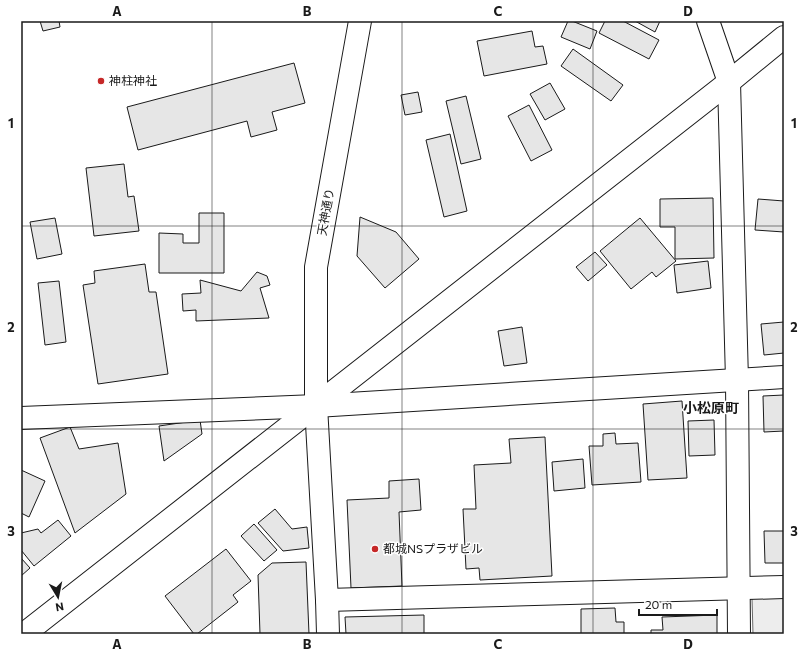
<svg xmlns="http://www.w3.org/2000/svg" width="805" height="655" viewBox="0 0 805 655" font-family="Commissioner,'Noto Sans JP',sans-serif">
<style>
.built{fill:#ededed;stroke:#6a6a6a}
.building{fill:#e6e6e6;stroke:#1a1a1a}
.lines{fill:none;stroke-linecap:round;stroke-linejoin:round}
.minor-casing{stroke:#1a1a1a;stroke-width:24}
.tertiary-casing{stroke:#1a1a1a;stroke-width:24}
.minor{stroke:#fff;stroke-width:22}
.tertiary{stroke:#fff;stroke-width:22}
.grid{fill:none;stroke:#1a1a1a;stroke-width:1;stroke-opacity:0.55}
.poi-dot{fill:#c62828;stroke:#fff;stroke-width:1.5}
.labels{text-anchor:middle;stroke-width:3;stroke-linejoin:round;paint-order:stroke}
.poi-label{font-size:12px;fill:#1a1a1a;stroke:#fff;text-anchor:start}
.street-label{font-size:12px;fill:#1a1a1a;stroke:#fff}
.quarter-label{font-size:14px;font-weight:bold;fill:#1a1a1a;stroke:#fff}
.neatline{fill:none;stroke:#1a1a1a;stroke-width:1.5}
.grid-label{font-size:13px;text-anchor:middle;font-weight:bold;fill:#1a1a1a}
</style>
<rect width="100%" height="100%" fill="#fff"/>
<path class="built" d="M 784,597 L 784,634 L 753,634 L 752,598 Z"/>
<g class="building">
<path d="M 40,21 L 60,21 L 59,21 L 60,27 L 43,31 Z"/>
<path d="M 568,21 L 572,21 L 597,31 L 590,49 L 561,37 Z"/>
<path d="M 605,21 L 623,21 L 659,40 L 649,59 L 599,33 Z"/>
<path d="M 635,21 L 660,21 L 655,32 Z"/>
<path d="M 532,31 L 535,47 L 543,46 L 547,64 L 484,76 L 477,41 Z"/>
<path d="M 573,49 L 623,85 L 611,101 L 561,66 Z"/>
<path d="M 294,63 L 305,103 L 272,112 L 277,130 L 251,137 L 247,121 L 138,150 L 127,107 Z"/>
<path d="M 550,83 L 565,109 L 545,120 L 530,94 Z"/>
<path d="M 418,92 L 422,112 L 405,115 L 401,95 Z"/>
<path d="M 466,96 L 481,159 L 461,164 L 446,101 Z"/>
<path d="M 529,105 L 552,150 L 531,161 L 508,116 Z"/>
<path d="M 450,134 L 467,211 L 444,217 L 426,140 Z"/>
<path d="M 124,164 L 128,197 L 134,196 L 139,231 L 94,236 L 86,168 Z"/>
<path d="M 713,198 L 714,258 L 675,259 L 675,227 L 660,227 L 660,199 Z"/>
<path d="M 758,199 L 784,201 L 784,232 L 755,230 Z"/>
<path d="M 199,213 L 224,213 L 224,273 L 159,273 L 159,233 L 183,234 L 183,243 L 199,243 Z"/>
<path d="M 360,217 L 396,232 L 419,259 L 385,288 L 357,256 Z"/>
<path d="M 55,218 L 62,254 L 37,259 L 30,222 Z"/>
<path d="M 640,218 L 676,261 L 656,277 L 652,272 L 631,289 L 600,251 Z"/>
<path d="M 595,252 L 607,265 L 588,281 L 576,267 Z"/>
<path d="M 708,261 L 711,288 L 677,293 L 674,265 Z"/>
<path d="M 145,264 L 149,292 L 156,292 L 168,374 L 98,384 L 83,285 L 95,283 L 94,271 Z"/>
<path d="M 257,272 L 267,276 L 270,285 L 260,288 L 269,318 L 196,321 L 196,310 L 183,311 L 182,294 L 201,293 L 200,280 L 241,291 Z"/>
<path d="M 59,281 L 66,342 L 45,345 L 38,283 Z"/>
<path d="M 784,322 L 784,353 L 764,355 L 761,324 Z"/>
<path d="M 522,327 L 527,363 L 504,366 L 498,331 Z"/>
<path d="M 784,395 L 784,431 L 764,432 L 763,396 Z"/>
<path d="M 682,401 L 687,478 L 648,480 L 643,404 Z"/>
<path d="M 200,420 L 202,434 L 164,461 L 159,426 Z"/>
<path d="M 714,420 L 715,455 L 689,456 L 688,421 Z"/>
<path d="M 70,427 L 79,449 L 118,443 L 126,494 L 75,533 L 40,438 Z"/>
<path d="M 615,433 L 616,444 L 638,443 L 641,482 L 592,485 L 589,446 L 603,446 L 603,434 Z"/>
<path d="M 545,437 L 552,576 L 480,580 L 479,568 L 466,569 L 463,509 L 476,509 L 474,465 L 511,463 L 509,439 Z"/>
<path d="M 583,459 L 585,488 L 554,491 L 552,462 Z"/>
<path d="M 21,470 L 45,481 L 29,517 L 21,513 Z"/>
<path d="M 419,479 L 421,510 L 399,512 L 402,586 L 351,588 L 347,500 L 389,498 L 389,481 Z"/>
<path d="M 275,509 L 292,529 L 307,527 L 309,548 L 283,551 L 258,523 Z"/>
<path d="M 58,520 L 71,536 L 34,566 L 21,550 L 21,533 L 38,529 L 41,533 Z"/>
<path d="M 254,524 L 277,550 L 264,561 L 241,536 Z"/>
<path d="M 764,531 L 784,531 L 784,563 L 765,563 Z"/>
<path d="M 226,549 L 251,581 L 233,595 L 238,602 L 197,634 L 194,634 L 165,596 Z"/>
<path d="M 21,558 L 30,568 L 21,576 Z"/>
<path d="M 306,562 L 309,634 L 260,634 L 258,575 L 272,563 Z"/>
<path d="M 615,608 L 616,622 L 624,622 L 624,634 L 581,634 L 581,609 Z"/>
<path d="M 424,615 L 424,634 L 346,634 L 345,617 Z"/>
<path d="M 717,615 L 717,634 L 651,634 L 651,630 L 663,630 L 662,617 Z"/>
</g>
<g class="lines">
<defs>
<g id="minor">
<path d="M 316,406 L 327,600 L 328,634"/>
<path d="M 21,418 L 316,406 L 784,377"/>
<path d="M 327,600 L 784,587"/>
</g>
<g id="tertiary">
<path d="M 708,21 L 729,82 L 737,380 L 739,634"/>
<path d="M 316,406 L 316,267 L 360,21"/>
<path d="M 24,634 L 729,82 L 784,37"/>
</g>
</defs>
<use href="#minor" class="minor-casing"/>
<use href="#tertiary" class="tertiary-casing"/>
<use href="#minor" class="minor"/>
<use href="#tertiary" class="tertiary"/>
</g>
<path class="grid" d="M 212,21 L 212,634M 402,21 L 402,634M 593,21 L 593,634M 21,226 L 784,226M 21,429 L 784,429"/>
<g class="poi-dot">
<circle cx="101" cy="81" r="4"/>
<circle cx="375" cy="549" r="4"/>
</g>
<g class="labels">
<g class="poi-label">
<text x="109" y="85">神柱神社</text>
<text x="383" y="553">都城NSプラザビル</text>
</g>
<g class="street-label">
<text transform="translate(326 212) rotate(-80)" y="4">天神通り</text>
</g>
<g class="quarter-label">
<text x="711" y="413">小松原町</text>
</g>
</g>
<rect width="805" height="655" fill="none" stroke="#ffffff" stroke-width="44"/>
<g transform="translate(58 597) rotate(170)" stroke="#ffffff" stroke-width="3" paint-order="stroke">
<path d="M0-3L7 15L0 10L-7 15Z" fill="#1a1a1a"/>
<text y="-6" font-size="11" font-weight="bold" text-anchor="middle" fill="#1a1a1a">N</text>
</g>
<path d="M639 609v6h78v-6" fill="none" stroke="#1a1a1a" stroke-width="2"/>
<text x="645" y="609" font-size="12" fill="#1a1a1a" stroke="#ffffff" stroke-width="3" paint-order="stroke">20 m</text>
<rect x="22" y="22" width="761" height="611" class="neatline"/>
<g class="grid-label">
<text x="117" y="16">A</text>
<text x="307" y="16">B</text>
<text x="498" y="16">C</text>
<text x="688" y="16">D</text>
<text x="11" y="128">1</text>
<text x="794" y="128">1</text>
<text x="11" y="332">2</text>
<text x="794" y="332">2</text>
<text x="11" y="536">3</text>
<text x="794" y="536">3</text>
<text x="117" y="649">A</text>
<text x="307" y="649">B</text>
<text x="498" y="649">C</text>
<text x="688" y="649">D</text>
</g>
</svg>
